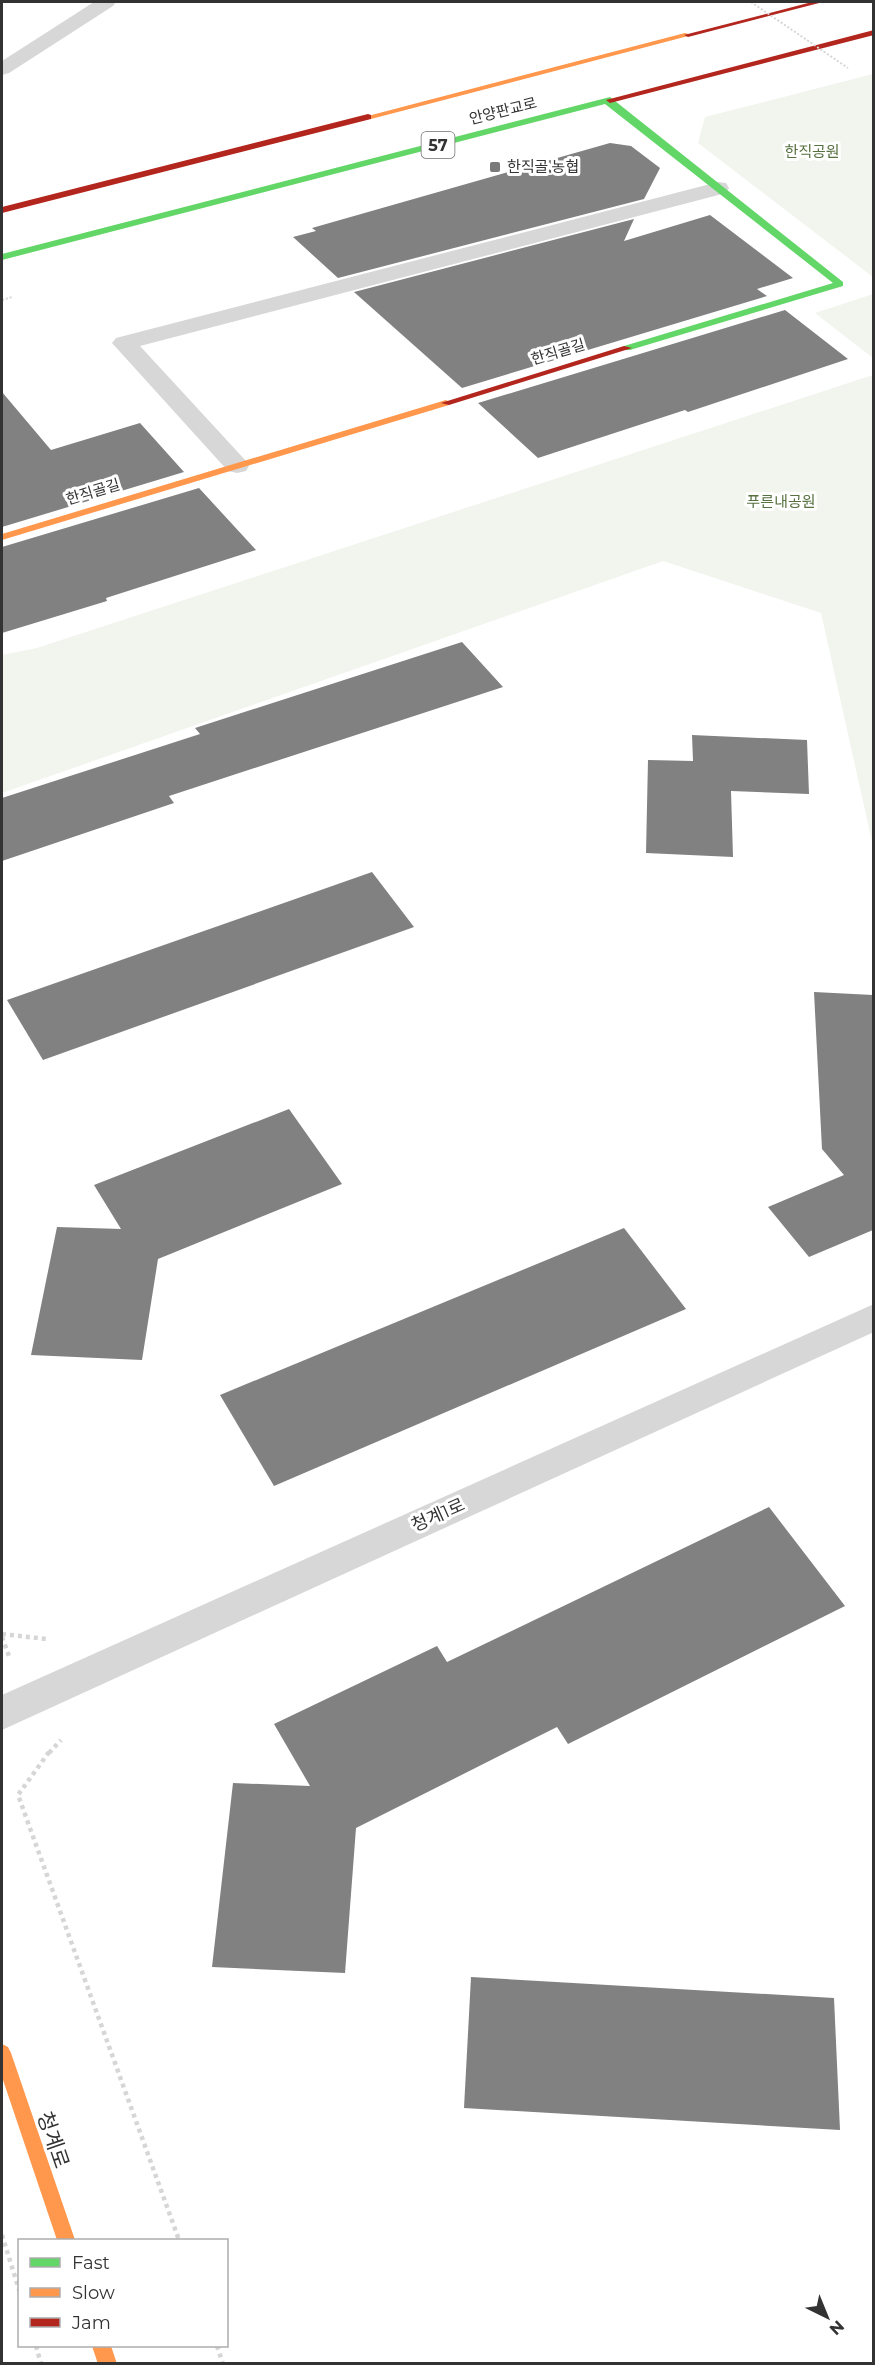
<svg xmlns="http://www.w3.org/2000/svg" width="875" height="2365" viewBox="0 0 875 2365" font-family="Montserrat,'Noto Sans KR',sans-serif">
<style>
.green{fill:#f1f5ed}
.building{fill:#818181}
.lines{fill:none;stroke-linecap:round;stroke-linejoin:round}
.path-far1{stroke:#d6d6d6;stroke-width:2;stroke-dasharray:2 2;stroke-linecap:butt}
.path{stroke:#d6d6d6;stroke-width:4.5;stroke-dasharray:4 4;stroke-linecap:butt}
.street{fill:#d7d7d7;fill-rule:evenodd}
.fast{fill:#63d668;fill-rule:evenodd}
.slow{fill:#ff974d;fill-rule:evenodd}
.jam{fill:#b3261e;fill-rule:evenodd}
.path-bridge{stroke:#d6d6d6;stroke-width:2;stroke-dasharray:2 2;stroke-linecap:butt}
.poi-dot{fill:#7a7a7a;stroke:#fff;stroke-width:2}
.labels{text-anchor:middle;stroke-width:6;stroke-linejoin:round;paint-order:stroke}
.far-street-label{font-size:15px;fill:#333;stroke:#fff}
.far-park-label{font-size:15px;fill:#56703f;stroke:#fff}
.far-poi-label{font-size:15px;fill:#333;stroke:#fff;text-anchor:start}
.shield{fill:#fff;stroke:#707070;stroke-width:1.5}
.shield-label{font-size:16px;font-weight:bold;fill:#333}
.street-label{font-size:18px;fill:#333;stroke:#fff}
.near-street-label{font-size:21px;fill:#333;stroke:#fff}
</style>
<rect width="100%" height="100%" fill="#fff"/>
<g class="green">
<path d="M 873,74 L 874,74 L 873,277 L 698,143 L 705,117 Z"/>
<path d="M 873,294 L 874,294 L 873,358 L 815,313 Z"/>
<path d="M 873,375 L 873,846 L 821,613 L 663,561 L 2,793 L 2,655 L 37,648 Z"/>
</g>
<g class="building">
<path d="M 610,143 L 631,146 L 660,168 L 644,199 L 338,278 L 293,237 L 316,231 L 312,228 Z"/>
<path d="M 710,215 L 793,278 L 757,289 L 767,296 L 462,388 L 354,292 L 634,219 L 624,241 Z"/>
<path d="M 785,310 L 848,359 L 688,412 L 685,410 L 538,458 L 478,403 Z"/>
<path d="M 2,392 L 51,450 L 140,423 L 184,472 L 2,527 Z"/>
<path d="M 199,488 L 256,550 L 106,598 L 107,601 L 2,633 L 2,547 Z"/>
<path d="M 462,642 L 503,687 L 169,796 L 174,803 L 2,861 L 2,798 L 200,734 L 195,728 Z"/>
<path d="M 692,735 L 807,740 L 809,794 L 731,791 L 733,857 L 646,853 L 648,760 L 693,761 Z"/>
<path d="M 372,872 L 414,927 L 43,1060 L 7,1000 Z"/>
<path d="M 814,992 L 873,995 L 873,1230 L 809,1257 L 768,1207 L 844,1175 L 822,1149 Z"/>
<path d="M 289,1109 L 342,1184 L 158,1259 L 142,1360 L 31,1355 L 57,1227 L 121,1229 L 94,1185 Z"/>
<path d="M 624,1228 L 686,1309 L 274,1486 L 220,1395 Z"/>
<path d="M 769,1507 L 845,1606 L 568,1744 L 557,1727 L 356,1828 L 345,1973 L 212,1967 L 233,1783 L 310,1786 L 274,1724 L 437,1646 L 447,1662 Z"/>
<path d="M 471,1977 L 834,1998 L 840,2130 L 464,2108 Z"/>
</g>
<g class="lines">
<path class="path-far1" d="M 2,300 L 12,297"/>
<g class="path">
<path d="M 2,1634 L 46,1639"/>
<path d="M 2,1637 L 9,1656"/>
<path d="M 49,1752 L 18,1795 L 179,2240"/>
<path d="M 49,1753 L 61,1740"/>
<path d="M 2,2235 L 20,2293"/>
<path d="M 36,2346 L 41,2364"/>
<path d="M 217,2346 L 223,2364"/>
</g>
<g class="street">
<path d="M 94,2 L 116,2 L 113,6 L 9,73 L 2,75 L 2,61 Z"/>
<path d="M 718,182 L 726,183 L 729,188 L 726,193 L 140,346 L 246,461 L 249,466 L 246,471 L 237,473 L 228,471 L 112,343 L 116,338 Z"/>
<path d="M 874,1304 L 874,1332 L 2,1730 L 2,1695 Z"/>
</g>
<path class="fast" d="M 610,97 L 843,282 L 843,286 L 630,350 L 624,350 L 624,346 L 833,283 L 605,104 L 2,260 L 2,254 Z"/>
<g class="slow">
<path d="M 685,33 L 692,35 L 371,119 L 364,117 Z"/>
<path d="M 446,400 L 451,403 L 449,405 L 2,540 L 2,534 Z"/>
<path d="M 2,2044 L 8,2047 L 11,2053 L 75,2240 L 57,2240 L 2,2077 Z"/>
<path d="M 92,2346 L 111,2346 L 117,2364 L 98,2364 Z"/>
</g>
<g class="jam">
<path d="M 812,2 L 823,2 L 688,37 L 684,35 Z"/>
<path d="M 874,30 L 874,35 L 610,103 L 606,100 Z"/>
<path d="M 368,114 L 371,115 L 371,119 L 2,213 L 2,207 Z"/>
<path d="M 624,346 L 632,348 L 449,405 L 441,403 Z"/>
</g>
<path class="path-bridge" d="M 751,2 L 848,68"/>
</g>
<rect class="poi-dot" x="489" y="161" width="12" height="12" rx="3"/>
<g class="labels">
<g class="far-street-label">
<text transform="translate(503 111) rotate(-14)" y="5">안양판교로</text>
<text transform="translate(558 352) rotate(-17)" y="5">한직골길</text>
<text transform="translate(93 492) rotate(-17)" y="5">한직골길</text>
</g>
<g class="far-park-label">
<text x="812" y="157">한직공원</text>
<text x="781" y="507">푸른내공원</text>
</g>
<g class="far-poi-label">
<text x="507" y="172">한직골.농협</text>
</g>
<rect class="shield" x="421.5" y="132" width="33" height="26" rx="4.5"/>
<g class="shield-label">
<text x="438" y="151">57</text>
</g>
<g class="street-label">
<text transform="translate(438 1515) rotate(-24)" y="6">청계1로</text>
</g>
<g class="near-street-label">
<text transform="translate(53 2140) rotate(71)" y="7">청계로</text>
</g>
</g>
<rect width="875" height="2365" fill="none" stroke="#333333" stroke-width="6"/>
<rect x="18" y="2239" width="210" height="108" fill="#ffffff" stroke="#adadad" stroke-width="1.5"/>
<rect x="30" y="2258" width="30" height="9" fill="#63d668" stroke="#adadad" stroke-width="1.5"/>
<text x="72" y="2269" font-size="18" fill="#333333">Fast</text>
<rect x="30" y="2288" width="30" height="9" fill="#ff974d" stroke="#adadad" stroke-width="1.5"/>
<text x="72" y="2299" font-size="18" fill="#333333">Slow</text>
<rect x="30" y="2318" width="30" height="9" fill="#b3261e" stroke="#adadad" stroke-width="1.5"/>
<text x="72" y="2329" font-size="18" fill="#333333">Jam</text>
<g transform="translate(827 2317) rotate(137)" stroke="#ffffff" stroke-width="4.5" paint-order="stroke">
<path d="M0-4.5L10 22L0 15L-10 22Z" fill="#333333"/>
<text y="-9" font-size="16" font-weight="bold" text-anchor="middle" fill="#333333">N</text>
</g>
</svg>
